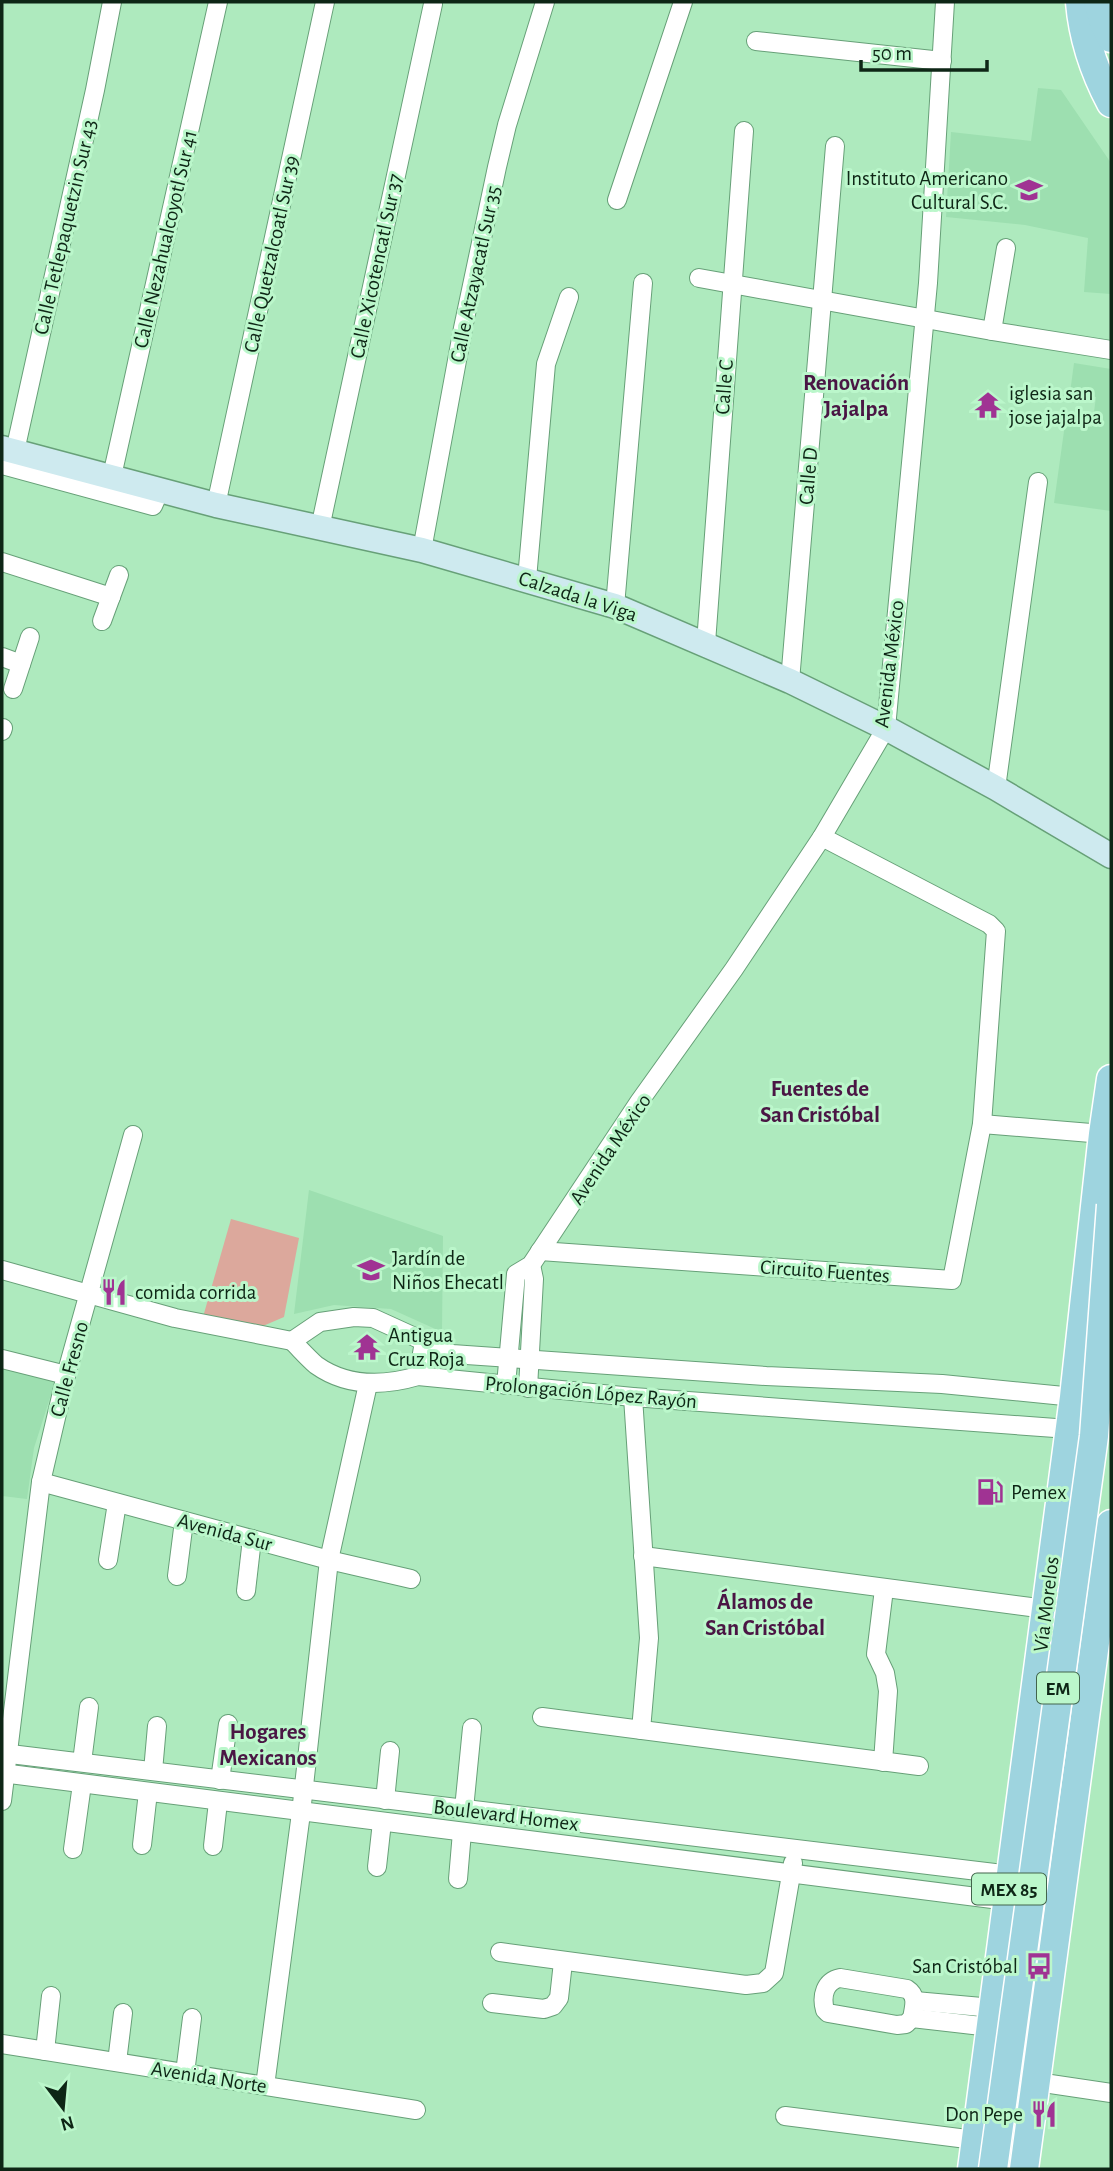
<svg xmlns="http://www.w3.org/2000/svg" width="1113" height="2171" viewBox="0 0 1113 2171" font-family="'Alegreya Sans',sans-serif">
<style>
.built{fill:#9ddfb0}
.green{fill:#dca89c}
.lines{fill:none;stroke-linecap:round;stroke-linejoin:round}
.street-casing{stroke:#67a078;stroke-width:20}
.secondary-casing{stroke:#67a078;stroke-width:27}
.primary-casing{stroke:#fff;stroke-width:31}
.street{stroke:#fff;stroke-width:18}
.secondary{stroke:#ceeaef;stroke-width:24}
.primary{stroke:#9ed4df;stroke-width:28}
.primary-bridge-casing{stroke:#fff;stroke-width:31;stroke-linecap:butt}
.primary-bridge{stroke:#9ed4df;stroke-width:28}
.labels{text-anchor:middle;stroke-width:6;stroke-linejoin:round;paint-order:stroke}
.shield{fill:#bbf7cb;stroke:#42654c;stroke-width:2}
.shield-label{font-size:19px;font-weight:bold;fill:#0e2616}
.poi-label{font-size:21px;fill:#0e2616;stroke:#bbf7cb;text-anchor:start}
.street-label{font-size:21px;fill:#0e2616;stroke:#bbf7cb}
.neighbourhood-label{font-size:23px;font-weight:bold;fill:#4a1644;stroke:#bbf7cb}
</style>
<rect width="100%" height="100%" fill="#aeeabe"/>
<g class="built">
<path d="M 1038,88 L 1061,90 L 1111,163 L 1111,294 L 1084,292 L 1088,238 L 1025,225 L 946,217 L 951,132 L 1031,141 Z"/>
<path d="M 1074,363 L 1111,369 L 1111,511 L 1054,503 L 1065,424 L 1092,427 L 1096,397 L 1070,393 Z"/>
<path d="M 309,1190 L 443,1236 L 442,1332 L 391,1309 L 334,1305 L 294,1314 Z"/>
<path d="M 2,1367 L 55,1382 L 34,1448 L 27,1499 L 2,1496 Z"/>
</g>
<path class="green" d="M 231,1219 L 299,1238 L 284,1317 L 263,1326 L 246,1329 L 203,1317 Z"/>
<g class="lines">
<defs>
<g id="street">
<path d="M 756,41 L 942,61"/>
<path d="M 617,200 L 683,2"/>
<path d="M 699,278 L 992,331 L 1111,350"/>
<path d="M 992,331 L 1006,248"/>
<path d="M 15,451 L 95,90 L 112,2"/>
<path d="M 2,465 L 153,506 L 160,490"/>
<path d="M 112,476 L 218,2"/>
<path d="M 216,505 L 325,2"/>
<path d="M 320,528 L 433,4"/>
<path d="M 422,550 L 463,328 L 497,167 L 507,125 L 545,2"/>
<path d="M 2,562 L 111,597"/>
<path d="M 527,579 L 546,364 L 569,297"/>
<path d="M 615,606 L 643,283"/>
<path d="M 102,621 L 119,575"/>
<path d="M 706,643 L 744,131"/>
<path d="M 2,657 L 21,664"/>
<path d="M 790,681 L 835,146"/>
<path d="M 13,689 L 30,637"/>
<path d="M 2,731 L 3,728"/>
<path d="M 996,788 L 1038,482"/>
<path d="M 982,1124 L 1103,1134"/>
<path d="M 540,1251 L 952,1280 L 982,1124 L 996,931 L 989,924 L 822,837"/>
<path d="M 2,1270 L 175,1318 L 292,1341"/>
<path d="M 292,1341 L 320,1322 L 354,1317 L 373,1318 L 452,1354 L 766,1376 L 942,1384 L 1074,1397"/>
<path d="M 292,1341 C 300,1349 308,1358 316,1365 C 347,1387 384,1386 418,1376 L 633,1397 L 1069,1429"/>
<path d="M 2,1359 L 66,1375"/>
<path d="M 418,1376 L 424,1342"/>
<path d="M 506,1385 L 516,1274 L 531,1265 L 639,1102 L 734,969 L 822,837 L 886,728 L 928,283 L 945,2"/>
<path d="M 528,1388 L 534,1279 L 531,1265"/>
<path d="M 633,1397 L 649,1638 L 641,1730"/>
<path d="M 41,1482 L 329,1560 L 411,1579"/>
<path d="M 643,1556 L 1046,1609"/>
<path d="M 108,1560 L 117,1503"/>
<path d="M 177,1576 L 184,1521"/>
<path d="M 246,1591 L 252,1539"/>
<path d="M 542,1717 L 919,1766"/>
<path d="M 2,1753 L 1011,1875"/>
<path d="M 82,1762 L 89,1707"/>
<path d="M 883,1762 L 888,1691 L 885,1673 L 876,1654 L 884,1589"/>
<path d="M 153,1771 L 157,1726"/>
<path d="M 2,1773 L 1008,1901"/>
<path d="M 220,1780 L 228,1724"/>
<path d="M 385,1800 L 390,1751"/>
<path d="M 2,1801 L 41,1482 L 66,1375 L 133,1135"/>
<path d="M 464,1809 L 472,1728"/>
<path d="M 142,1845 L 148,1792"/>
<path d="M 213,1846 L 218,1802"/>
<path d="M 73,1849 L 82,1784"/>
<path d="M 377,1867 L 382,1822"/>
<path d="M 458,1879 L 462,1832"/>
<path d="M 500,1952 L 746,1985 L 763,1983 L 774,1973 L 793,1863"/>
<path d="M 840,1978 L 907,1989 C 918,1996 914,2007 912,2018 L 906,2024 L 897,2025 L 828,2013 L 825,2010 C 821,1996 825,1981 840,1978 Z"/>
<path d="M 915,2001 L 993,2008"/>
<path d="M 492,2003 L 544,2009 L 553,2006 L 559,1998 L 563,1962"/>
<path d="M 912,2018 L 990,2027"/>
<path d="M 2,2044 L 416,2110"/>
<path d="M 45,2051 L 51,1996"/>
<path d="M 117,2062 L 123,2013"/>
<path d="M 185,2073 L 192,2018"/>
<path d="M 1037,2082 L 1111,2093"/>
<path d="M 265,2086 L 301,1813 L 329,1560 L 368,1384"/>
<path d="M 785,2116 L 975,2140"/>
</g>
<path id="secondary" d="M 2,448 L 216,505 L 422,550 L 615,606 L 790,681 L 886,728 L 996,788 L 1111,856"/>
<g id="primary">
<path d="M 1080,2 C 1083,38 1094,71 1111,103"/>
<path d="M 1098,2 L 1105,26 L 1111,38"/>
<path d="M 972,2169 L 1074,1397 L 1103,1134 L 1111,1079"/>
<path d="M 1024,2169 L 1111,1524"/>
</g>
</defs>
<use href="#street" class="street-casing"/>
<use href="#secondary" class="secondary-casing"/>
<use href="#primary" class="primary-casing"/>
<use href="#street" class="street"/>
<use href="#secondary" class="secondary"/>
<use href="#primary" class="primary"/>
<defs>
<path id="primary-bridge" d="M 993,2169 L 1094,1436 L 1111,1205"/>
</defs>
<use href="#primary-bridge" class="primary-bridge-casing"/>
<use href="#primary-bridge" class="primary-bridge"/>
</g>
<defs>
<symbol id="school-bare" viewBox="-9 -9 18 18"><path d="M0-5L7-2L0 1L-7-2ZM-4 1L0 2.5L4 1V4Q0 6-4 4Z" fill="#a03393" stroke="#bbf7cb" stroke-width="2.5" paint-order="stroke"/></symbol>
<symbol id="temple-bare" viewBox="-9 -9 18 18"><path d="M0-6L5-2H3V0L6.5 2.5H4V6H1.5V3h-3V6H-4V2.5H-6.5L-3 0V-2H-5Z" fill="#a03393" stroke="#bbf7cb" stroke-width="2.5" paint-order="stroke"/></symbol>
<symbol id="restaurant-bare" viewBox="-9 -9 18 18"><path d="M-5-6h1v4h1v-4h1v4h1v-4h1v5L-1.5 .5V6h-2V.5L-5-1ZM5-6V6H3V1.5H1.5Q1.5-4 5-6Z" fill="#a03393" stroke="#bbf7cb" stroke-width="2.5" paint-order="stroke"/></symbol>
<symbol id="fuel-bare" viewBox="-9 -9 18 18"><path d="M-5.5-6h7V0h2V4h1.3V-2.5L3-4.5l.8-.8L6-3V5H2.5V1h-1V6h-7ZM-4.2-4.7v3.2H.2V-4.7Z" fill="#a03393" stroke="#bbf7cb" stroke-width="2.5" paint-order="stroke"/></symbol>
<symbol id="bus-bare" viewBox="-9 -9 18 18"><path d="M-5-6H5V4H4V6H2V4H-2V6H-4V4H-5ZM-3.5-4V0h7V-4ZM-3.5 1.2v1.5H-2V1.2ZM2 1.2v1.5H3.5V1.2Z" fill="#a03393" stroke="#bbf7cb" stroke-width="2.5" paint-order="stroke"/></symbol>
</defs>
<g fill-rule="evenodd">
<use href="#school-bare" x="1010" y="171" width="38" height="38"/>
<use href="#temple-bare" x="969" y="386" width="38" height="38"/>
<use href="#school-bare" x="352" y="1251" width="38" height="38"/>
<use href="#restaurant-bare" x="95" y="1273" width="38" height="38"/>
<use href="#temple-bare" x="348" y="1328" width="38" height="38"/>
<use href="#fuel-bare" x="971" y="1473" width="38" height="38"/>
<use href="#bus-bare" x="1020" y="1947" width="38" height="38"/>
<use href="#restaurant-bare" x="1025" y="2095" width="38" height="38"/>
</g>
<g class="labels">
<g class="shield">
<rect x="1037" y="1672.5" width="42" height="31" rx="5"/>
<rect x="972" y="1873.5" width="74" height="31" rx="5"/>
</g>
<g class="shield-label">
<text x="1058" y="1695">EM</text>
<text x="1009" y="1896">MEX 85</text>
</g>
<g class="poi-label">
<text x="1008" y="185" text-anchor="end">Instituto Americano<tspan x="1008" dy="24">Cultural S.C.</tspan></text>
<text x="1009" y="400">iglesia san<tspan x="1009" dy="24">jose jajalpa</tspan></text>
<text x="392" y="1265">Jardín de<tspan x="392" dy="24">Niños Ehecatl</tspan></text>
<text x="135" y="1299">comida corrida</text>
<text x="388" y="1342">Antigua<tspan x="388" dy="24">Cruz Roja</tspan></text>
<text x="1011" y="1499">Pemex</text>
<text x="1018" y="1973" text-anchor="end">San Cristóbal</text>
<text x="1023" y="2121" text-anchor="end">Don Pepe</text>
</g>
<g class="street-label">
<text transform="translate(65 227) rotate(-77)" y="7">Calle Tetlepaquetzin Sur 43</text>
<text transform="translate(165 239) rotate(-77)" y="7">Calle Nezahualcoyotl Sur 41</text>
<text transform="translate(271 254) rotate(-78)" y="7">Calle Quetzalcoatl Sur 39</text>
<text transform="translate(376 266) rotate(-78)" y="7">Calle Xicotencatl Sur 37</text>
<text transform="translate(475 274) rotate(-78)" y="7">Calle Atzayacatl Sur 35</text>
<text transform="translate(724 387) rotate(-86)" y="7">Calle C</text>
<text transform="translate(808 476) rotate(-85)" y="7">Calle D</text>
<text transform="translate(578 596) rotate(18)" y="7">Calzada la Viga</text>
<text transform="translate(889 664) rotate(-83)" y="7">Avenida México</text>
<text transform="translate(610 1149) rotate(-56)" y="7">Avenida México</text>
<text transform="translate(825 1271) rotate(4)" y="7">Circuito Fuentes</text>
<text transform="translate(69 1369) rotate(-75)" y="7">Calle Fresno</text>
<text transform="translate(591 1392) rotate(5)" y="7">Prolongación López Rayón</text>
<text transform="translate(225 1532) rotate(15)" y="7">Avenida Sur</text>
<text transform="translate(1046 1604) rotate(-83)" y="7">Vía Morelos</text>
<text transform="translate(506 1815) rotate(7)" y="7">Boulevard Homex</text>
<text transform="translate(209 2077) rotate(9)" y="7">Avenida Norte</text>
</g>
<g class="neighbourhood-label">
<text x="856" y="390">Renovación<tspan x="856" dy="26">Jajalpa</tspan></text>
<text x="820" y="1096">Fuentes de<tspan x="820" dy="26">San Cristóbal</tspan></text>
<text x="765" y="1609">Álamos de<tspan x="765" dy="26">San Cristóbal</tspan></text>
<text x="268" y="1739">Hogares<tspan x="268" dy="26">Mexicanos</tspan></text>
</g>
</g>
<rect width="1113" height="2171" fill="none" stroke="#0e2616" stroke-width="7"/>
<g transform="translate(63 2108) rotate(164)" stroke="#bbf7cb" stroke-width="5" paint-order="stroke">
<path d="M0-5L12 26L0 18L-12 26Z" fill="#0e2616"/>
<text y="-10" font-size="19" font-weight="bold" text-anchor="middle" fill="#0e2616">N</text>
</g>
<path d="M861 60v10h126v-10" fill="none" stroke="#0e2616" stroke-width="3.5"/>
<text x="872" y="60" font-size="21" fill="#0e2616" stroke="#bbf7cb" stroke-width="5" paint-order="stroke">50 m</text>
</svg>
